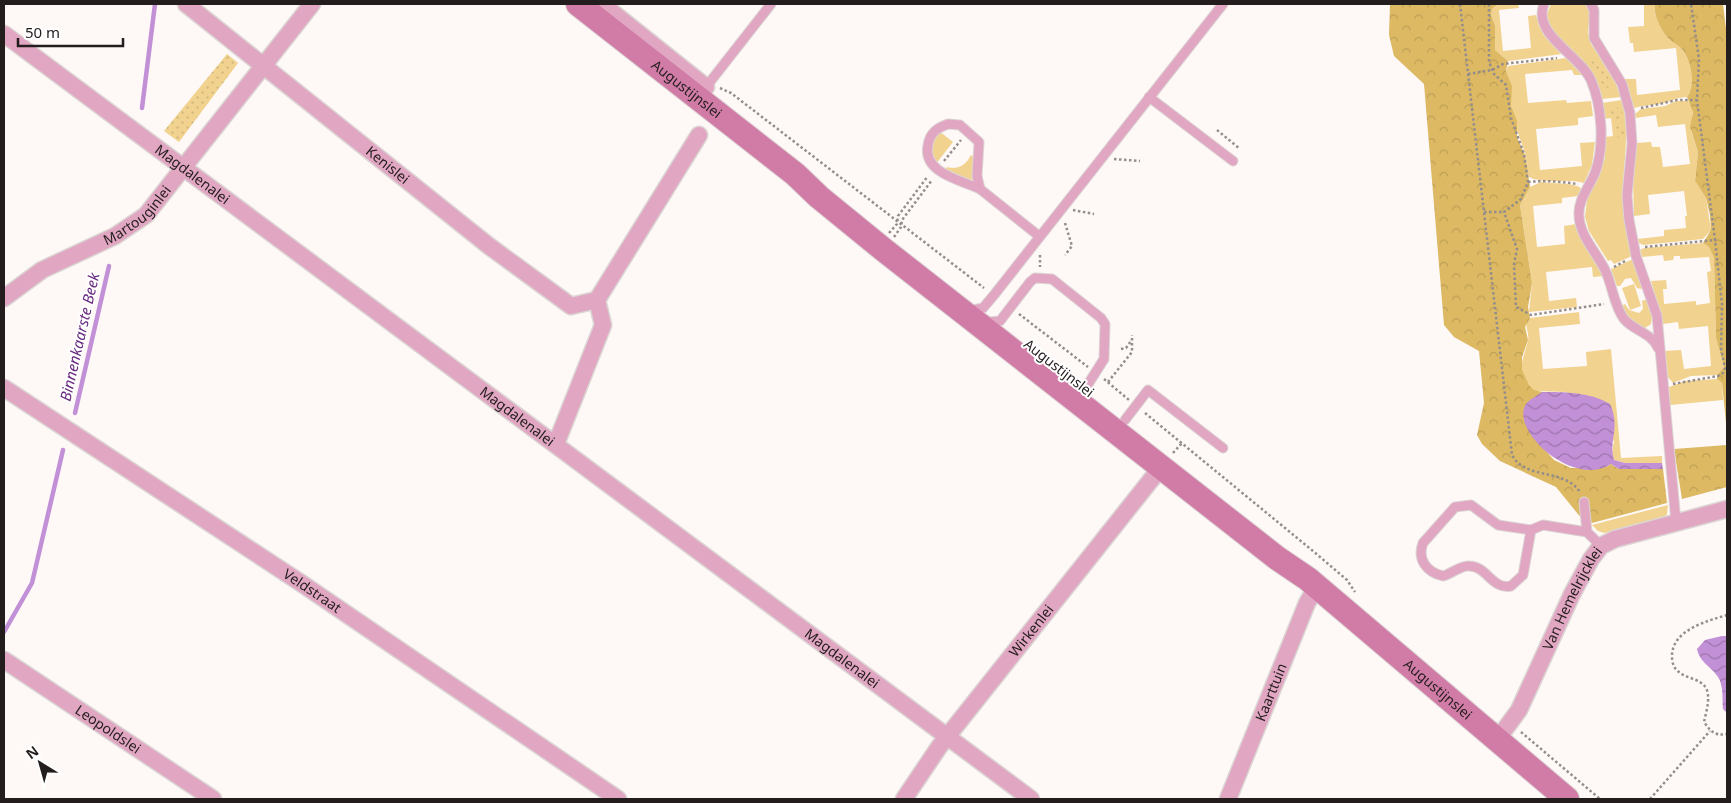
<svg xmlns="http://www.w3.org/2000/svg" width="1731" height="803" viewBox="0 0 1731 803" font-family="'Noto Sans',sans-serif">
<style>
.green{fill:#f1d38f}
.forest{fill:url(#forest-crowns)}
.park{fill:url(#park-dots)}
.water{fill:url(#water-waves)}
.lines{fill:none;stroke-linecap:round;stroke-linejoin:round}
.stream{stroke:#c290d6;stroke-width:4.5}
.lane-casing{stroke:#dbd5d4;stroke-width:11}
.street-casing{stroke:#dbd5d4;stroke-width:19}
.secondary-casing{stroke:#dbd5d4;stroke-width:26}
.path{stroke:#938d8c;stroke-width:2.5;stroke-dasharray:2.5 2.5;stroke-linecap:butt}
.lane{stroke:#e1a6c2;stroke-width:9}
.street{stroke:#e1a6c2;stroke-width:16}
.secondary{stroke:#d17ca7;stroke-width:24}
.labels{text-anchor:middle;stroke-width:4;stroke-linejoin:round;paint-order:stroke}
.street-label{font-size:14px;fill:#231d1d;stroke:#fff}
.water-label{font-size:15px;font-style:italic;fill:#692b7f;stroke:#fff}
</style>
<defs>
<pattern id="forest-crowns" width="20" height="18" patternUnits="userSpaceOnUse" patternTransform="scale(1.25)"><rect width="20" height="18" fill="#ddb963"/><path d="M2 6a3 3 0 1 1 6 0M12 15a3 3 0 1 1 6 0" fill="none" stroke="#bd9f56"/></pattern>
<pattern id="park-dots" width="8" height="8" patternUnits="userSpaceOnUse" patternTransform="scale(1.25)"><rect width="8" height="8" fill="#f1d38f"/><path d="M2 2h.1M6 6h.1" fill="none" stroke="#ceb57b" stroke-width="1.8" stroke-linecap="round"/></pattern>
<pattern id="water-waves" width="16" height="10" patternUnits="userSpaceOnUse" patternTransform="scale(1.25)"><rect width="16" height="10" fill="#c290d6"/><path d="M0 5q4-4 8 0t8 0" fill="none" stroke="#9d75ad"/></pattern>
</defs>
<rect width="100%" height="100%" fill="#fef8f7"/>
<g class="green">
<path d="M 1498,4 L 1518,4 L 1519,8 L 1499,10 L 1503,51 L 1531,48 L 1528,16 L 1536,15 L 1543,34 L 1562,54 L 1508,61 L 1495,50 L 1495,25 L 1491,15 L 1492,9 Z"/>
<path d="M 1551,4 L 1586,4 L 1590,12 L 1588,32 L 1591,44 L 1612,74 L 1621,97 L 1602,99 C 1594,58 1566,53 1548,23 L 1547,14 Z"/>
<path d="M 1644,4 L 1655,4 C 1653,15 1661,31 1669,39 C 1673,43 1678,45 1682,49 C 1691,60 1696,85 1687,97 C 1678,97 1672,101 1663,103 C 1654,105 1644,105 1634,108 L 1625,79 L 1636,79 L 1637,95 L 1680,90 L 1676,48 L 1634,52 L 1633,43 L 1630,43 L 1628,27 L 1644,26 Z"/>
<path d="M 1566,58 L 1582,75 L 1574,75 L 1572,70 L 1525,74 L 1528,103 L 1566,100 L 1567,103 L 1591,101 L 1593,116 L 1578,118 L 1578,125 L 1536,129 L 1540,170 L 1582,166 L 1580,143 L 1595,142 L 1592,165 L 1584,183 C 1566,178 1545,185 1529,177 C 1526,169 1527,161 1525,153 C 1520,137 1513,122 1511,105 C 1510,88 1513,89 1506,71 L 1508,66 Z"/>
<path d="M 1622,100 C 1630,130 1624,157 1623,188 C 1622,211 1626,234 1632,256 L 1614,264 L 1611,260 L 1608,261 L 1589,231 L 1585,217 L 1587,200 L 1605,158 L 1605,137 L 1613,136 L 1611,118 L 1603,119 L 1602,103 Z"/>
<path d="M 1676,101 L 1688,101 L 1693,109 L 1691,131 L 1698,152 L 1695,181 L 1706,198 L 1711,230 L 1703,239 L 1643,245 L 1639,243 L 1638,239 L 1664,236 L 1664,230 L 1686,228 L 1685,216 L 1687,216 L 1684,191 L 1648,195 L 1650,214 L 1634,216 L 1633,181 L 1637,143 L 1651,142 L 1652,147 L 1660,147 L 1663,167 L 1690,164 L 1685,124 L 1658,127 L 1656,115 L 1636,118 L 1635,114 L 1641,109 L 1665,106 Z"/>
<path d="M 939,131 L 953,142 L 935,165 L 930,149 Z"/>
<path d="M 971,155 L 976,159 L 972,180 L 944,171 L 947,167 C 958,170 966,165 971,155 Z"/>
<path d="M 1541,182 C 1552,184 1572,182 1581,188 L 1578,196 L 1562,198 L 1562,203 L 1533,206 L 1537,247 L 1565,244 L 1564,226 L 1576,224 L 1603,276 L 1593,277 L 1592,267 L 1546,272 L 1549,301 L 1576,298 L 1577,307 L 1529,312 L 1532,283 L 1520,205 L 1530,187 Z"/>
<path d="M 1703,243 L 1709,247 L 1714,258 L 1716,338 L 1724,367 L 1717,375 L 1691,376 L 1673,383 L 1668,377 L 1665,351 L 1681,350 L 1684,369 L 1711,366 L 1708,326 L 1679,329 L 1678,322 L 1663,324 L 1651,281 L 1666,280 L 1667,289 L 1663,289 L 1664,304 L 1696,301 L 1696,305 L 1710,303 L 1707,272 L 1711,271 L 1709,257 L 1680,259 L 1680,256 L 1674,256 L 1673,260 L 1664,261 L 1663,255 L 1642,257 L 1640,250 L 1644,248 Z"/>
<path d="M 1633,259 L 1642,286 L 1641,289 L 1637,288 L 1631,278 L 1625,279 L 1620,286 L 1617,286 L 1611,269 Z"/>
<path d="M 1634,284 L 1641,306 L 1630,310 L 1622,288 Z"/>
<path d="M 1644,300 L 1647,300 L 1652,316 L 1651,324 L 1645,328 L 1632,321 L 1621,306 L 1625,304 L 1629,310 L 1639,313 L 1643,309 L 1642,301 Z"/>
<path d="M 1579,312 L 1580,324 L 1539,328 L 1543,369 L 1587,366 L 1586,352 L 1611,349 L 1621,458 L 1662,456 L 1662,463 L 1625,463 L 1614,460 L 1612,453 L 1614,441 L 1566,392 L 1534,391 C 1514,369 1523,363 1528,340 C 1530,330 1522,326 1530,318 Z"/>
<path d="M 1717,379 L 1722,383 L 1723,400 L 1670,405 L 1669,387 L 1685,381 Z"/>
<path d="M 1668,505 L 1667,514 L 1663,519 L 1604,533 L 1598,531 L 1592,525 Z"/>
</g>
<g class="forest">
<path d="M 1390,4 L 1498,4 L 1492,9 L 1491,15 L 1495,25 L 1495,50 L 1508,61 L 1506,71 L 1512,86 L 1511,106 L 1517,121 L 1517,137 L 1525,155 L 1530,187 L 1520,205 L 1532,283 L 1528,307 L 1530,318 L 1525,327 L 1528,340 L 1522,357 L 1522,370 L 1529,385 L 1534,390 L 1542,392 L 1528,403 L 1531,434 L 1554,460 L 1571,468 L 1606,467 L 1611,464 L 1619,469 L 1663,469 L 1667,503 L 1592,523 L 1582,519 L 1556,487 L 1500,461 L 1482,444 L 1477,435 L 1484,403 L 1479,351 L 1454,337 L 1444,325 L 1424,84 L 1394,56 L 1389,35 Z"/>
<path d="M 1655,4 L 1723,4 L 1727,37 L 1727,433 L 1722,383 L 1717,379 L 1717,375 L 1724,367 L 1716,338 L 1714,258 L 1709,247 L 1703,243 L 1711,230 L 1710,215 L 1706,198 L 1695,181 L 1698,152 L 1690,127 L 1693,112 L 1687,97 C 1696,85 1691,60 1682,49 C 1678,45 1673,43 1669,39 C 1661,31 1653,15 1655,4 Z"/>
<path d="M 1727,445 L 1727,487 L 1682,499 L 1674,449 Z"/>
</g>
<g class="park">
<path d="M 227,54 L 238,63 L 179,142 L 164,131 Z"/>
<path d="M 1592,54 C 1596,56 1612,81 1612,87 L 1604,88 L 1603,86 L 1591,61 Z"/>
<path d="M 1615,107 L 1621,109 L 1623,115 L 1621,124 L 1625,135 L 1620,139 L 1614,134 L 1615,121 L 1609,112 Z"/>
</g>
<g class="water">
<path d="M 1542,392 C 1565,392 1590,392 1610,404 C 1621,428 1608,440 1614,460 L 1625,463 L 1662,463 L 1663,469 L 1619,469 L 1611,464 C 1574,489 1509,430 1526,404 C 1530,399 1537,396 1542,392 Z"/>
<path d="M 1722,636 L 1727,636 L 1727,713 L 1723,709 C 1722,699 1724,686 1718,677 C 1711,666 1700,663 1697,649 L 1705,640 Z"/>
</g>
<g class="lines">
<g class="stream">
<path d="M 142,108 L 155,4"/>
<path d="M 75,413 L 109,266"/>
<path d="M 4,632 L 32,583 L 63,450"/>
</g>
<defs>
<g id="lane">
<path d="M 1544,4 C 1532,35 1579,54 1591,80 C 1602,106 1605,146 1595,173 C 1589,187 1578,200 1579,215 C 1579,235 1597,253 1605,270 C 1613,286 1613,304 1624,319 C 1634,331 1652,333 1658,348"/>
<path d="M 1591,4 L 1594,10 L 1594,38 L 1622,84 L 1630,113 L 1632,144 L 1627,195 L 1629,220 L 1636,256 L 1657,316 L 1676,522"/>
<path d="M 706,87 L 771,4"/>
<path d="M 1149,97 L 1233,161"/>
<path d="M 948,124 L 960,125 L 979,142 L 977,176 L 980,189 C 961,180 922,173 928,145 C 930,133 937,128 948,124 Z"/>
<path d="M 980,189 L 1039,236"/>
<path d="M 973,310 L 983,308 L 994,295 L 1223,4"/>
<path d="M 983,318 L 989,322 L 1000,321 L 1030,282 L 1035,278 L 1052,279 L 1101,318 L 1105,324 L 1104,359 L 1085,389 L 1085,404"/>
<path d="M 1125,420 L 1148,390 L 1223,448"/>
<path d="M 1584,502 L 1587,532 L 1601,546"/>
<path d="M 1531,530 L 1523,575 L 1511,586 C 1492,590 1487,566 1469,566 C 1461,565 1451,574 1443,576 C 1426,572 1417,559 1423,543 L 1455,507 L 1471,505 L 1498,525 L 1531,530 L 1543,525 L 1587,532"/>
</g>
<g id="street">
<path id="s1" d="M 186,4 L 489,246 L 571,306 L 597,300"/>
<path d="M 602,4 L 706,87 L 698,98"/>
<path id="s2" d="M 4,34 L 1031,799"/>
<path id="s3" d="M 4,298 L 42,270 L 115,236 L 146,215 L 312,4"/>
<path id="s4" d="M 4,388 L 301,583 L 618,799"/>
<path d="M 556,444 L 603,325 L 597,300 L 699,135"/>
<path id="s5" d="M 4,660 L 213,799"/>
<path id="s6" d="M 1497,740 L 1519,710 L 1572,594 L 1591,559 L 1601,546 L 1615,539 L 1727,509"/>
<path id="s7" d="M 904,799 L 939,747 L 1162,466"/>
<path id="s8" d="M 1228,799 L 1307,603 L 1317,586"/>
</g>
<g id="secondary">
<path id="s9" d="M 578,4 L 795,174 L 819,197 L 884,250 L 1277,558 L 1308,579 L 1567,799"/>
</g>
</defs>
<use href="#lane" class="lane-casing"/>
<use href="#street" class="street-casing"/>
<use href="#secondary" class="secondary-casing"/>
<g class="path">
<path d="M 1460,4 L 1512,455 C 1525,480 1564,468 1580,492"/>
<path d="M 1489,4 L 1489,62 L 1494,74 L 1506,85 L 1511,118 L 1524,154 L 1528,182 L 1521,199 L 1504,212 L 1517,249 L 1514,264 L 1516,307 L 1531,315 L 1604,304"/>
<path d="M 1468,74 L 1492,70 L 1503,64 L 1557,58"/>
<path d="M 720,88 L 731,93 L 984,288"/>
<path d="M 1641,108 L 1677,100 L 1697,100 L 1699,59 L 1691,4"/>
<path d="M 1217,130 L 1240,149"/>
<path d="M 1114,159 L 1140,161"/>
<path d="M 944,161 L 961,140"/>
<path d="M 1528,182 C 1546,180 1562,182 1578,184"/>
<path d="M 1073,210 L 1094,214"/>
<path d="M 1484,212 L 1504,212"/>
<path d="M 1065,223 L 1072,246 L 1065,255"/>
<path d="M 889,233 L 897,224 L 898,216 L 928,176"/>
<path d="M 894,237 L 901,227 L 902,220 L 932,180"/>
<path d="M 1645,247 L 1715,240 L 1697,100"/>
<path d="M 1040,255 L 1040,267"/>
<path d="M 1614,267 L 1627,260"/>
<path d="M 1019,314 L 1088,367"/>
<path d="M 1121,349 L 1126,348 L 1131,341"/>
<path d="M 1104,379 L 1129,400"/>
<path d="M 1108,382 L 1132,352 L 1132,335"/>
<path d="M 1673,384 L 1718,376 L 1723,373 L 1725,368 L 1721,348 L 1722,304 L 1715,240"/>
<path d="M 1145,413 L 1313,551 L 1347,580 L 1355,592"/>
<path d="M 1173,453 L 1182,443"/>
<path d="M 1727,615 C 1707,621 1672,630 1672,656 C 1672,661 1673,667 1677,670 C 1684,679 1699,677 1706,688 C 1711,698 1706,712 1704,722 C 1711,732 1715,736 1727,734"/>
<path d="M 1521,732 L 1600,799"/>
<path d="M 1650,799 L 1710,731"/>
</g>
<use href="#lane" class="lane"/>
<use href="#street" class="street"/>
<use href="#secondary" class="secondary"/>
</g>
<g class="labels">
<g class="street-label">
<text dy="5" stroke="none"><textPath href="#s9" startOffset="138">Augustijnslei</textPath></text>
<text dy="5" stroke="none"><textPath href="#s1" startOffset="258">Kenislei</textPath></text>
<text dy="5" stroke="none"><textPath href="#s2" startOffset="235">Magdalenalei</textPath></text>
<text dy="5" stroke="none"><textPath href="#s3" startOffset="158">Martouginlei</textPath></text>
<text transform="translate(1059 368) rotate(38)" y="5">Augustijnslei</text>
<text dy="5" stroke="none"><textPath href="#s2" startOffset="640">Magdalenalei</textPath></text>
<text dy="5" stroke="none"><textPath href="#s4" startOffset="369">Veldstraat</textPath></text>
<text dy="5" stroke="none"><textPath href="#s6" startOffset="161">Van Hemelrijcklei</textPath></text>
<text dy="5" stroke="none"><textPath href="#s7" startOffset="211">Wirkenlei</textPath></text>
<text dy="5" stroke="none"><textPath href="#s2" startOffset="1045">Magdalenalei</textPath></text>
<text dy="5" stroke="none"><textPath href="#s9" startOffset="1100">Augustijnslei</textPath></text>
<text dy="5" stroke="none"><textPath href="#s8" startOffset="115">Kaarttuin</textPath></text>
<text dy="5" stroke="none"><textPath href="#s5" startOffset="125">Leopoldslei</textPath></text>
</g>
<g class="water-label">
<text transform="translate(80 337) rotate(-77)" y="5">Binnenkaarste Beek</text>
</g>
</g>
<rect width="1731" height="803" fill="none" stroke="#231d1d" stroke-width="10"/>
<g transform="translate(40 763) rotate(323)" stroke="#ffffff" stroke-width="4" paint-order="stroke">
<path d="M0-4L9 19L0 12L-9 19Z" fill="#231d1d"/>
<text y="-8" font-size="14" font-weight="bold" text-anchor="middle" fill="#231d1d">N</text>
</g>
<path d="M18 38v8h105v-8" fill="none" stroke="#231d1d" stroke-width="2.5"/>
<text x="25" y="38" font-size="15" fill="#231d1d" stroke="#ffffff" stroke-width="4" paint-order="stroke">50 m</text>
</svg>
